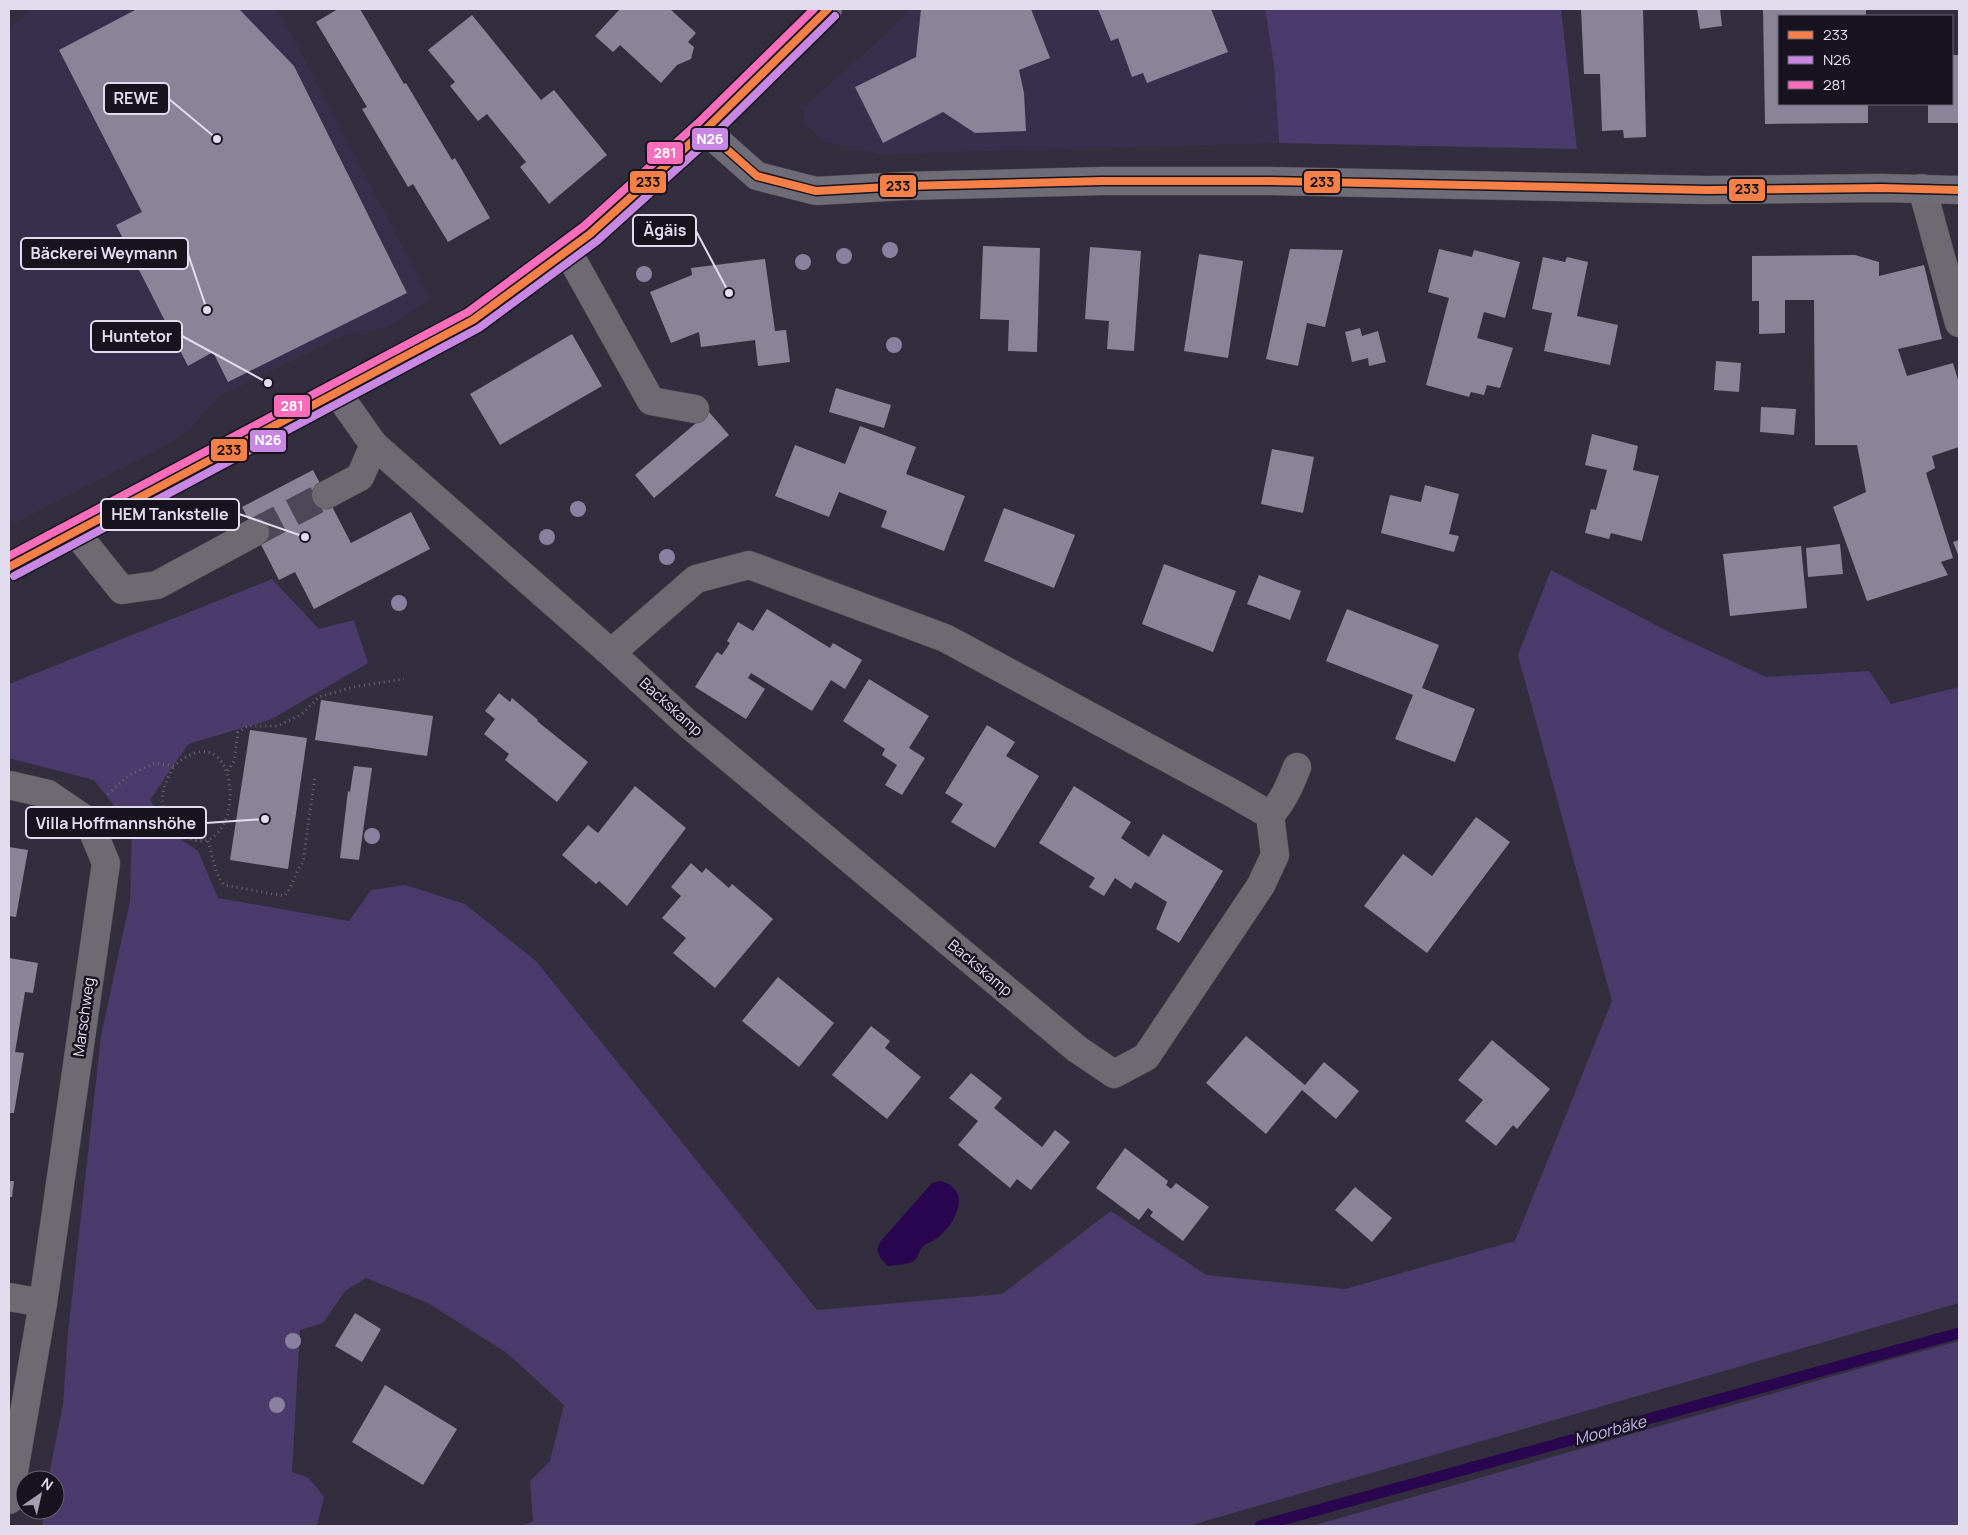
<svg xmlns="http://www.w3.org/2000/svg" width="1968" height="1535" viewBox="0 0 1968 1535" font-family="Manrope,sans-serif">
<style>
.built{fill:#382f4d}
.green{fill:#4b3b6d}
.water{fill:#29064f}
.lines{fill:none;stroke-linecap:round;stroke-linejoin:round}
.stream{stroke:#29064f;stroke-width:11}
.building{fill:#8a8499}
.minor-tunnel{stroke:#4d4858;stroke-width:28;stroke-dasharray:28 14;stroke-linecap:butt}
.minor-casing{stroke:#504c58;stroke-width:29}
.major-casing{stroke:#504c58;stroke-width:29}
.path{stroke:#69676e;stroke-width:3;stroke-dasharray:1 4;stroke-linecap:butt}
.minor{stroke:#6d6b71;stroke-width:28}
.major{stroke:#6e6c76;stroke-width:28}
.bus-1-casing{stroke:#171420;stroke-width:11}
.bus-2-casing{stroke:#171420;stroke-width:11}
.bus-3-casing{stroke:#171420;stroke-width:11}
.bus-1{stroke:#f78048;stroke-width:8}
.bus-2{stroke:#c787e3;stroke-width:8}
.bus-3{stroke:#fb6dba;stroke-width:8}
.tree{fill:#8a81a1}
.labels{text-anchor:middle;stroke-width:5;stroke-linejoin:round;paint-order:stroke}
.street-label{font-size:15px;fill:#e1ddef;stroke:#171420}
.water-label{font-size:16px;font-style:italic;fill:#c6b4f6;stroke:#171420}
.leader{fill:none;stroke:#e1ddef;stroke-width:2}
.callout-dot{fill:#e1ddef;stroke:#171420;stroke-width:2}
.callout{fill:#171420;stroke:#e1ddef;stroke-width:2}
.callout-label{font-size:16px;text-anchor:middle;font-weight:bold;fill:#e1ddef}
.line-badge{stroke:#171420;stroke-width:2}
.badge-label{font-size:14px;text-anchor:middle;font-weight:bold;fill:#fff}
.pale-badge-label{font-size:14px;text-anchor:middle;font-weight:bold;fill:#111}
</style>
<rect width="100%" height="100%" fill="#332e3d"/>
<g class="built">
<path d="M 31,9 L 275,9 L 280,13 L 430,299 L 388,327 L 342,336 L 218,397 L 190,429 L 162,448 L 9,526 L 9,28 Z"/>
<path d="M 909,9 L 1265,9 L 1274,65 L 1279,143 L 879,154 L 825,142 L 806,125 L 803,108 L 888,32 Z"/>
</g>
<g class="green">
<path d="M 1265,9 L 1561,9 L 1577,149 L 1279,143 L 1274,65 Z"/>
<path d="M 1551,570 L 1671,633 L 1766,677 L 1869,671 L 1891,704 L 1959,687 L 1959,1303 L 1188,1526 L 523,1526 L 533,1521 L 530,1481 L 550,1461 L 564,1405 L 507,1353 L 428,1303 L 366,1278 L 345,1291 L 323,1323 L 300,1330 L 292,1472 L 309,1478 L 324,1497 L 317,1526 L 42,1526 L 44,1510 L 55,1510 L 55,1480 L 48,1480 L 63,1404 L 68,1333 L 101,1036 L 130,901 L 132,829 L 94,780 L 9,758 L 9,684 L 272,579 L 319,629 L 354,620 L 368,663 L 270,720 L 188,744 L 150,800 L 169,831 L 198,851 L 218,898 L 349,921 L 371,890 L 405,885 L 465,904 L 536,961 L 817,1310 L 1002,1294 L 1111,1211 L 1206,1275 L 1345,1289 L 1515,1241 L 1612,1001 L 1518,655 Z"/>
<path d="M 1959,1341 L 1959,1526 L 1312,1526 L 1879,1363 Z"/>
</g>
<path class="water" d="M 941,1181 C 972,1190 957,1221 940,1236 C 935,1241 928,1242 923,1246 C 919,1250 918,1257 915,1260 C 909,1265 896,1265 888,1266 L 881,1259 L 877,1250 L 880,1242 L 932,1183 Z"/>
<g class="lines">
<path class="stream" d="M 1260,1526 L 1959,1333"/>
</g>
<g class="building">
<path d="M 137,9 L 239,9 L 294,66 L 407,293 L 228,382 L 213,352 L 188,366 L 116,225 L 142,212 L 59,50 Z"/>
<path d="M 338,9 L 360,9 L 404,84 L 406,83 L 452,160 L 455,158 L 490,218 L 448,242 L 413,184 L 408,187 L 362,109 L 367,107 L 316,22 Z"/>
<path d="M 620,9 L 670,9 L 696,33 L 688,42 L 694,47 L 691,59 L 677,65 L 661,83 L 620,45 L 613,52 L 595,36 Z"/>
<path d="M 921,9 L 1031,9 L 1050,58 L 1019,70 L 1024,93 L 1026,131 L 975,133 L 943,112 L 883,143 L 855,87 L 916,57 Z"/>
<path d="M 1098,9 L 1211,9 L 1228,52 L 1147,83 L 1143,73 L 1132,77 L 1118,38 L 1111,41 Z"/>
<path d="M 1581,9 L 1643,9 L 1646,137 L 1624,138 L 1623,130 L 1602,131 L 1600,74 L 1584,74 Z"/>
<path d="M 1697,9 L 1720,9 L 1722,26 L 1700,29 Z"/>
<path d="M 1763,9 L 1866,9 L 1866,16 L 1779,16 L 1779,104 L 1868,104 L 1868,123 L 1765,124 Z"/>
<path d="M 472,15 L 541,100 L 554,90 L 607,155 L 549,204 L 520,167 L 526,162 L 487,114 L 478,121 L 450,86 L 455,82 L 428,50 Z"/>
<path d="M 1952,55 L 1959,55 L 1959,123 L 1928,123 L 1928,104 L 1952,104 Z"/>
<path d="M 983,246 L 1040,248 L 1037,352 L 1008,351 L 1009,320 L 980,319 Z"/>
<path d="M 1090,247 L 1141,251 L 1134,351 L 1107,349 L 1109,321 L 1085,319 Z"/>
<path d="M 1290,249 L 1343,250 L 1325,327 L 1307,323 L 1298,366 L 1266,359 Z"/>
<path d="M 1439,249 L 1472,257 L 1474,250 L 1520,262 L 1505,318 L 1484,312 L 1477,338 L 1513,348 L 1500,388 L 1487,385 L 1484,395 L 1471,392 L 1469,397 L 1426,385 L 1449,298 L 1428,292 Z"/>
<path d="M 1199,254 L 1243,261 L 1228,358 L 1184,351 Z"/>
<path d="M 1855,255 L 1879,262 L 1879,276 L 1924,265 L 1942,339 L 1898,349 L 1907,376 L 1953,363 L 1959,383 L 1959,447 L 1932,456 L 1935,468 L 1926,473 L 1953,558 L 1941,562 L 1948,575 L 1867,601 L 1833,507 L 1866,492 L 1857,445 L 1815,445 L 1814,300 L 1785,300 L 1785,333 L 1759,334 L 1759,301 L 1752,301 L 1752,256 Z"/>
<path d="M 1543,257 L 1565,262 L 1567,257 L 1588,262 L 1577,316 L 1618,325 L 1610,365 L 1544,351 L 1552,313 L 1532,309 Z"/>
<path d="M 765,259 L 775,331 L 786,330 L 790,362 L 758,366 L 755,340 L 701,347 L 699,332 L 671,343 L 650,292 L 692,275 L 691,268 Z"/>
<path d="M 1360,328 L 1362,336 L 1378,331 L 1386,362 L 1369,366 L 1368,358 L 1352,362 L 1345,332 Z"/>
<path d="M 572,334 L 602,386 L 500,445 L 470,394 Z"/>
<path d="M 1716,361 L 1741,363 L 1739,392 L 1714,390 Z"/>
<path d="M 836,388 L 891,405 L 884,428 L 829,412 Z"/>
<path d="M 1761,407 L 1796,409 L 1794,435 L 1760,432 Z"/>
<path d="M 709,412 L 729,435 L 654,498 L 635,475 Z"/>
<path d="M 860,426 L 916,447 L 906,474 L 965,496 L 944,551 L 881,527 L 887,511 L 839,492 L 829,517 L 775,496 L 795,445 L 845,464 Z"/>
<path d="M 1592,434 L 1638,446 L 1633,470 L 1659,476 L 1642,541 L 1611,533 L 1609,539 L 1585,533 L 1591,509 L 1596,510 L 1607,470 L 1585,465 Z"/>
<path d="M 1272,449 L 1314,457 L 1303,513 L 1261,504 Z"/>
<path d="M 313,470 L 351,543 L 411,512 L 430,549 L 314,609 L 295,572 L 279,580 L 242,507 Z"/>
<path d="M 1425,485 L 1459,494 L 1449,534 L 1459,536 L 1454,552 L 1381,533 L 1390,495 L 1421,502 Z"/>
<path d="M 1004,508 L 1075,535 L 1054,588 L 984,561 Z"/>
<path d="M 1959,540 L 1959,557 L 1953,542 Z"/>
<path d="M 1840,544 L 1843,574 L 1808,577 L 1806,548 Z"/>
<path d="M 1801,546 L 1807,608 L 1730,616 L 1723,554 Z"/>
<path d="M 1164,564 L 1236,591 L 1213,652 L 1142,624 Z"/>
<path d="M 1259,575 L 1301,591 L 1290,620 L 1247,604 Z"/>
<path d="M 767,609 L 830,648 L 833,643 L 862,660 L 845,689 L 831,680 L 812,711 L 751,673 L 748,678 L 765,689 L 746,719 L 695,687 L 717,652 L 722,655 L 730,643 L 727,641 L 738,622 L 753,631 Z"/>
<path d="M 1347,609 L 1439,645 L 1422,688 L 1475,709 L 1455,762 L 1395,739 L 1413,695 L 1326,661 Z"/>
<path d="M 869,679 L 929,716 L 909,748 L 925,758 L 902,795 L 885,785 L 897,765 L 882,755 L 885,749 L 843,721 Z"/>
<path d="M 499,693 L 510,702 L 512,698 L 538,720 L 537,721 L 588,762 L 557,802 L 505,760 L 509,754 L 484,734 L 495,719 L 485,711 Z"/>
<path d="M 321,700 L 433,716 L 427,756 L 315,740 Z"/>
<path d="M 987,725 L 1015,742 L 1006,756 L 1039,776 L 995,848 L 951,822 L 963,804 L 945,793 Z"/>
<path d="M 250,730 L 307,738 L 288,869 L 230,860 Z"/>
<path d="M 354,766 L 372,768 L 359,860 L 340,858 L 348,791 L 350,792 Z"/>
<path d="M 635,786 L 686,828 L 627,906 L 599,881 L 596,884 L 562,855 L 588,825 L 598,833 Z"/>
<path d="M 1074,786 L 1131,822 L 1121,838 L 1149,857 L 1163,834 L 1223,871 L 1179,943 L 1156,929 L 1167,902 L 1135,882 L 1131,889 L 1115,878 L 1104,896 L 1089,887 L 1095,878 L 1039,843 Z"/>
<path d="M 1476,817 L 1510,842 L 1427,953 L 1364,906 L 1403,854 L 1432,876 Z"/>
<path d="M 9,847 L 28,850 L 16,917 L 9,916 Z"/>
<path d="M 691,863 L 702,873 L 706,868 L 729,888 L 732,884 L 773,919 L 715,988 L 673,953 L 686,938 L 662,918 L 681,896 L 671,887 Z"/>
<path d="M 9,958 L 38,963 L 33,993 L 25,992 L 15,1052 L 24,1053 L 14,1113 L 9,1113 Z"/>
<path d="M 778,977 L 834,1023 L 799,1067 L 742,1021 Z"/>
<path d="M 871,1026 L 890,1041 L 885,1048 L 921,1077 L 887,1119 L 832,1075 Z"/>
<path d="M 1246,1036 L 1305,1085 L 1324,1062 L 1359,1091 L 1336,1119 L 1302,1090 L 1266,1134 L 1206,1083 Z"/>
<path d="M 1492,1040 L 1550,1089 L 1517,1129 L 1513,1125 L 1496,1146 L 1465,1121 L 1483,1100 L 1458,1080 Z"/>
<path d="M 971,1073 L 1002,1098 L 994,1108 L 1042,1147 L 1055,1130 L 1070,1142 L 1031,1190 L 1017,1179 L 1010,1188 L 958,1145 L 978,1121 L 949,1098 Z"/>
<path d="M 1125,1148 L 1168,1181 L 1166,1185 L 1171,1189 L 1176,1183 L 1209,1207 L 1183,1241 L 1150,1216 L 1153,1212 L 1148,1208 L 1139,1220 L 1096,1188 Z"/>
<path d="M 9,1181 L 14,1181 L 12,1197 L 9,1197 Z"/>
<path d="M 1355,1187 L 1392,1218 L 1372,1242 L 1335,1210 Z"/>
<path d="M 355,1313 L 381,1329 L 362,1362 L 335,1346 Z"/>
<path d="M 385,1385 L 457,1429 L 423,1485 L 352,1442 Z"/>
</g>
<g class="lines">
<path class="minor-tunnel" d="M 255,532 L 326,495"/>
<defs>
<g id="minor">
<path d="M 1922,188 L 1959,323"/>
<path d="M 568,252 L 651,401 L 695,409"/>
<path d="M 338,394 L 374,445 L 611,653 L 696,579 L 749,565 L 945,638 L 1232,793 L 1270,815 L 1275,855 L 1261,885 L 1146,1057 L 1114,1074 L 1077,1049 L 687,723 L 611,653"/>
<path d="M 326,495 L 360,477 L 374,445"/>
<path d="M 76,533 L 122,590 L 157,585 L 255,532"/>
<path d="M 9,567 L 473,320 L 568,252 L 705,130"/>
<path d="M 9,785 L 48,794 L 89,822 L 106,863 L 43,1303 L 9,1500"/>
<path d="M 1270,815 C 1283,802 1290,785 1297,767"/>
<path d="M 9,1297 L 43,1303"/>
</g>
<path id="major" d="M 828,9 L 705,130 L 757,176 L 816,191 L 905,186 L 1102,181 L 1266,181 L 1707,190 L 1882,188 L 1959,190"/>
</defs>
<use href="#minor" class="minor-casing"/>
<use href="#major" class="major-casing"/>
<g class="path">
<path d="M 228,771 L 234,761 L 238,732 L 248,726 L 278,726 L 302,714 L 319,697 L 353,687 L 404,679"/>
<path d="M 108,794 L 129,775 L 155,763 L 174,766 C 232,715 245,815 213,837 C 193,851 166,825 163,806 C 160,791 168,778 174,766"/>
<path d="M 208,841 C 213,857 214,872 224,885 L 284,896 C 294,886 294,873 303,862 L 315,776"/>
</g>
<use href="#minor" class="minor"/>
<use href="#major" class="major"/>
<defs>
<g id="bus-1">
<path d="M 705,130 L 757,176 L 816,191 L 905,186 L 1102,181 L 1266,181 L 1707,190 L 1882,188 L 1959,190"/>
<path d="M 9,567 L 473,320 L 590,234 L 705,130 L 828,9"/>
</g>
<path id="bus-2" d="M 14,576 L 479,328 L 597,241 L 712,137 L 835,16"/>
<path id="bus-3" d="M 9,556 L 468,312 L 584,226 L 698,123 L 814,9"/>
</defs>
<use href="#bus-1" class="bus-1-casing"/>
<use href="#bus-2" class="bus-2-casing"/>
<use href="#bus-3" class="bus-3-casing"/>
<use href="#bus-1" class="bus-1"/>
<use href="#bus-2" class="bus-2"/>
<use href="#bus-3" class="bus-3"/>
</g>
<g class="tree">
<circle cx="890" cy="250" r="8"/>
<circle cx="844" cy="256" r="8"/>
<circle cx="803" cy="262" r="8"/>
<circle cx="644" cy="274" r="8"/>
<circle cx="894" cy="345" r="8"/>
<circle cx="578" cy="509" r="8"/>
<circle cx="547" cy="537" r="8"/>
<circle cx="667" cy="557" r="8"/>
<circle cx="399" cy="603" r="8"/>
<circle cx="372" cy="836" r="8"/>
<circle cx="293" cy="1341" r="8"/>
<circle cx="277" cy="1405" r="8"/>
</g>
<g class="labels">
<g class="street-label">
<text transform="translate(671 707) rotate(42)" y="5">Backskamp</text>
<text transform="translate(980 968) rotate(40)" y="5">Backskamp</text>
<text transform="translate(84 1017) rotate(-82)" y="5">Marschweg</text>
</g>
<g class="water-label">
<text transform="translate(1610 1430) rotate(-15)" y="6">Moorbäke</text>
</g>
</g>
<path class="leader" d="M217 139L169 99M729 293L696 231M207 310L188 254M268 383L182 336M305 537L239 514M265 819L206 823"/>
<g class="callout-dot">
<circle cx="217" cy="139" r="5"/>
<circle cx="729" cy="293" r="5"/>
<circle cx="207" cy="310" r="5"/>
<circle cx="268" cy="383" r="5"/>
<circle cx="305" cy="537" r="5"/>
<circle cx="265" cy="819" r="5"/>
</g>
<g class="callout">
<rect x="104" y="83" width="65" height="31" rx="5"/>
<rect x="633" y="215" width="63" height="31" rx="5"/>
<rect x="21" y="238" width="167" height="31" rx="5"/>
<rect x="91" y="321" width="91" height="31" rx="5"/>
<rect x="101" y="499" width="138" height="31" rx="5"/>
<rect x="26" y="807" width="180" height="31" rx="5"/>
</g>
<g class="callout-label">
<text x="136" y="104">REWE</text>
<text x="665" y="236">Ägäis</text>
<text x="104" y="259">Bäckerei Weymann</text>
<text x="137" y="342">Huntetor</text>
<text x="170" y="520">HEM Tankstelle</text>
<text x="116" y="829">Villa Hoffmannshöhe</text>
</g>
<g class="line-badge">
<rect x="691" y="127" width="38" height="24" rx="5" fill="#c787e3"/>
<rect x="646" y="141" width="38" height="24" rx="5" fill="#fb6dba"/>
<rect x="629" y="170" width="38" height="24" rx="5" fill="#f78048"/>
<rect x="1303" y="170" width="38" height="24" rx="5" fill="#f78048"/>
<rect x="879" y="174" width="38" height="24" rx="5" fill="#f78048"/>
<rect x="1728" y="178" width="38" height="24" rx="5" fill="#f78048"/>
<rect x="273" y="394" width="38" height="24" rx="5" fill="#fb6dba"/>
<rect x="249" y="429" width="38" height="24" rx="5" fill="#c787e3"/>
<rect x="210" y="438" width="38" height="24" rx="5" fill="#f78048"/>
</g>
<g class="badge-label">
<text x="710" y="144">N26</text>
<text x="665" y="158">281</text>
<text x="292" y="411">281</text>
<text x="268" y="445">N26</text>
</g>
<g class="pale-badge-label">
<text x="648" y="187">233</text>
<text x="1322" y="187">233</text>
<text x="898" y="191">233</text>
<text x="1747" y="194">233</text>
<text x="229" y="455">233</text>
</g>
<rect width="1968" height="1535" fill="none" stroke="#e1ddef" stroke-width="20"/>
<rect x="1778" y="15" width="175" height="90" fill="#171420" stroke="#686473"/>
<rect x="1788" y="31" width="25" height="8" fill="#f78048" stroke="#686473"/>
<text x="1823" y="40" font-size="15" fill="#e1ddef">233</text>
<rect x="1788" y="56" width="25" height="8" fill="#c787e3" stroke="#686473"/>
<text x="1823" y="65" font-size="15" fill="#e1ddef">N26</text>
<rect x="1788" y="81" width="25" height="8" fill="#fb6dba" stroke="#686473"/>
<text x="1823" y="90" font-size="15" fill="#e1ddef">281</text>
<g transform="translate(40 1495) rotate(34)"><circle r="24" fill="#171420" stroke="#686473"/>
<path d="M0-4L9 19L0 12L-9 19Z" fill="#a4a0b1"/>
<text y="-8" font-size="14" font-weight="bold" text-anchor="middle" fill="#e1ddef">N</text>
</g>
</svg>
